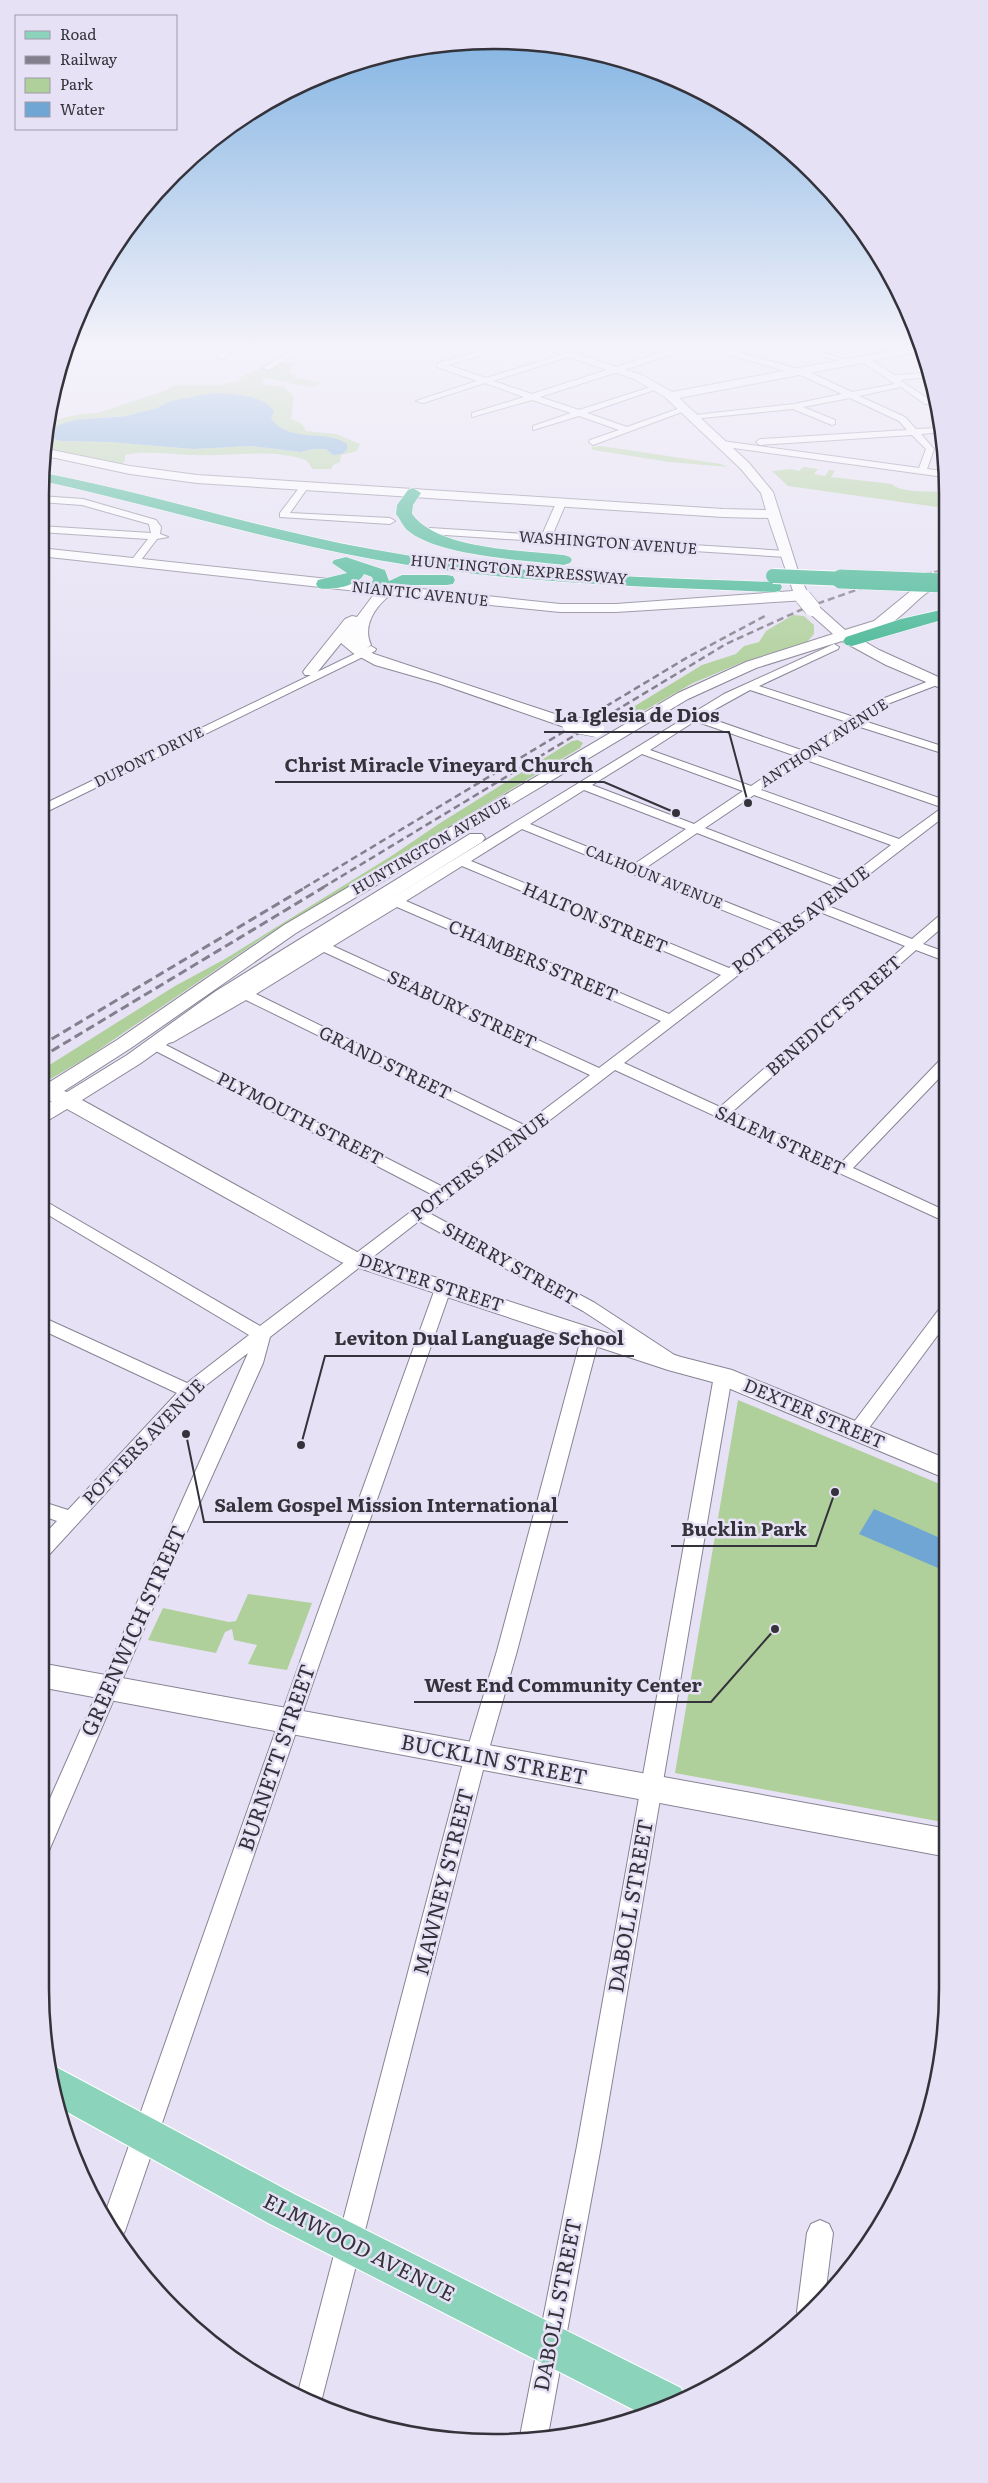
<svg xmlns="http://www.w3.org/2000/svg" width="988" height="2483" viewBox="0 0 988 2483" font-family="Literata,serif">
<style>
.green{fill:#afd09a}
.water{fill:#70a6d3}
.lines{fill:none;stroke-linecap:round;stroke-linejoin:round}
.street-casing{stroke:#888394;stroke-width:2}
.secondary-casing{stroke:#888394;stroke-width:2}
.primary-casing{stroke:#fff;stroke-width:2}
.highway-casing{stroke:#fff;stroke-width:1}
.street{fill:#fff;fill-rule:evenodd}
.secondary{fill:#fff;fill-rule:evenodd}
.primary{fill:#8cd3bc;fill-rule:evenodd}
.highway{fill:#40b690;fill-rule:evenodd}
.rail-far2{stroke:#837f8c;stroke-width:2;stroke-dasharray:5.5 2.5;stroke-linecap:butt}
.rail-far1{stroke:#837f8c;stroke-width:2.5;stroke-dasharray:7 4;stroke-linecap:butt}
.rail{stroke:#837f8c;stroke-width:3;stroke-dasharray:9 4.5;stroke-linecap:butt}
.secondary-bridge-casing{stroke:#888394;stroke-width:17;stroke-linecap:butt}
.highway-bridge-far1-casing{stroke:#fff;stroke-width:16;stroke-linecap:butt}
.highway-bridge-casing{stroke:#fff;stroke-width:20;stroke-linecap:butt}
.secondary-bridge{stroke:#fff;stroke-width:16}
.highway-bridge-far1{stroke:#40b690;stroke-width:14}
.highway-bridge{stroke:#40b690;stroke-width:19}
.labels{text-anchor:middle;stroke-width:5;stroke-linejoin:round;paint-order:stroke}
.far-street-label{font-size:15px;fill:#34323a;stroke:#e6e1f4}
.street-label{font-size:18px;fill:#34323a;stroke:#e6e1f4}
.near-street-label{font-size:21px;fill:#34323a;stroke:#e6e1f4}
.rim{fill:none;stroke:#34323a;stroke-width:2.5}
.leader{fill:none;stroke:#34323a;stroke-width:2}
.callout-dot{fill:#34323a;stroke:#e6e1f4;stroke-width:2}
.callout-label{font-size:19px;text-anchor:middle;font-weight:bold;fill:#34323a;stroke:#e6e1f4;stroke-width:5;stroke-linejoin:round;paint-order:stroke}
</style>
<rect width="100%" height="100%" fill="#e6e1f4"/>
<g class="green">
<path d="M 277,362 L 296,364 L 290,367 L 289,371 L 291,374 L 296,375 L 296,378 L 322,383 L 311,387 L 264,378 L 262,385 L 283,386 L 294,397 C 292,405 293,411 291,419 L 302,424 L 306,431 L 336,434 L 360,444 L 357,451 L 341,455 L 340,462 L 333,465 L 331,469 L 312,469 C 310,464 307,460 302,459 C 269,448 228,457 194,455 C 172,455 147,450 125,455 L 125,461 L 118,466 L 46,455 L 49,437 L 60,441 L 109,442 L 193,449 L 253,446 L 300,452 L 313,449 L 327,449 L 333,455 L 342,454 L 331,437 C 310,437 284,437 271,418 L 213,393 L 170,401 L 157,408 L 126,416 L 106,417 L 61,424 L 50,430 L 52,422 C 67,416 82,413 98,413 L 167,390 L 173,385 L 219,385 L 239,381 L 240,377 Z"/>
<path d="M 601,446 L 721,464 L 728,467 L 669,462 L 593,450 L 591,447 Z"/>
<path d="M 803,467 L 818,469 L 814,474 L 825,476 L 829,470 L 835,471 L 831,477 L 892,484 C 900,493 931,491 944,492 L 944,508 L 788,486 L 772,471 L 791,469 L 799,471 Z"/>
<path d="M 793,615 L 804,616 L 814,625 L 814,634 L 807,642 L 743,662 L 693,683 L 624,722 L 607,723 L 702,665 L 736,654 L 744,646 L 759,642 L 766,631 Z"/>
<path d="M 578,740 L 583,743 L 580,748 L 261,939 L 88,1057 L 40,1085 L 40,1071 L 175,986 L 225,959 L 393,855 L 437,825 L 572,741 Z"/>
<path d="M 738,1400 L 947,1487 L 948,1823 L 675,1773 Z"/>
<path d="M 248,1594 L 312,1603 L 287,1670 L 248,1664 L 257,1645 L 234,1640 L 232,1629 L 225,1632 L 216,1653 L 148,1640 L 163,1608 L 229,1622 L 236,1621 Z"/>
</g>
<g class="water">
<path d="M 213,393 C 231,394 263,394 274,411 L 271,418 C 290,445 325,428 347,444 L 347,450 L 342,454 L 333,455 L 326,449 L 313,449 L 300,452 L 252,446 L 193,449 L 109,442 L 60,441 L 49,437 L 51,430 L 61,424 L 75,420 L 126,416 L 157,408 L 170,401 Z"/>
<path d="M 874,1509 L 947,1541 L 947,1553 L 938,1568 L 859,1534 Z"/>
</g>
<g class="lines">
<defs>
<g id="street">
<path d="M 238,343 L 247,343 L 222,359 L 215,357 Z"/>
<path d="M 304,343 L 313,343 L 269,370 L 262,368 Z"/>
<path d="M 509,343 L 520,343 L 448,365 L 486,378 L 600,343 L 611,343 L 493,381 L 532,394 L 691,343 L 705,343 L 809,372 L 852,392 L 895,384 L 861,361 L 861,357 L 867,357 L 894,375 L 925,373 L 927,377 L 900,380 L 930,400 L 933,400 L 935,404 L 925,404 L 901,387 L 859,396 L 905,417 L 916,429 L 942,428 L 943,432 L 921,434 L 934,449 L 927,469 L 944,471 L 944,477 L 719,446 L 718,444 L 722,441 L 919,468 L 926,449 L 912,435 L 760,445 L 756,442 L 760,439 L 907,430 L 899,421 L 850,398 L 803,407 L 835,420 L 835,424 L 832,425 L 793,409 L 692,419 L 691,417 L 695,415 L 794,404 L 842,394 L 803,376 L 698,346 L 540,397 L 579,410 L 657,385 L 657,389 L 587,413 L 627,427 L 683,407 L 690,409 L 593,445 L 589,442 L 590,440 L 619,430 L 579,416 L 533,430 L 533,426 L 571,413 L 532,400 L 472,417 L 472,413 L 524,397 L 485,383 L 423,403 L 416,401 L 477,381 L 437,367 L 437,363 Z"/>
<path d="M 776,343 L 787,343 L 854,362 L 850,364 Z"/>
<path d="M 863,343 L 874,343 L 903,352 L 899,354 Z"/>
<path d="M 305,483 L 309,486 L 290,513 L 390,518 L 395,521 L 390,524 L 280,517 L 280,513 L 302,484 Z"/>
<path d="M 40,496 L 83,499 L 156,520 L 161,527 L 160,534 L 168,537 L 157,539 L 138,564 L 132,564 L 130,562 L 148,539 L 40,532 L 40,526 L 151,533 L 149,524 L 82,505 L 40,502 Z"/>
<path d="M 561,500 L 566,503 L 552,536 L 786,551 L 791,554 L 786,557 L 430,534 L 425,531 L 430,528 L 542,535 L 556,503 Z"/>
<path d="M 834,644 L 839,647 L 838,649 L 759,686 L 854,717 L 882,699 L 945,675 L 945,682 L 890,703 L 864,721 L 945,747 L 945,754 L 857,726 L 814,755 L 945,800 L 945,816 L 828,906 L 912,939 L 940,915 L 945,914 L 945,925 L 923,944 L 945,952 L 945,961 L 916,950 L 732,1112 L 841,1163 L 941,1059 L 946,1058 L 946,1071 L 853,1168 L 946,1211 L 946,1222 L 615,1070 L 429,1213 L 595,1303 L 673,1354 L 676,1358 L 673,1362 L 667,1364 L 661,1362 L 583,1311 L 419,1221 L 270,1337 L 263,1363 L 162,1587 L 48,1853 L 40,1856 L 40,1821 L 248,1353 L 201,1389 L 47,1557 L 40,1559 L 40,1539 L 57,1521 L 40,1515 L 40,1501 L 68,1510 L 177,1393 L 40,1329 L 40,1316 L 187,1383 L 249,1335 L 40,1210 L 40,1198 L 260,1326 L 433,1195 L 150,1048 L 148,1045 L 150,1042 L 160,1042 L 443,1187 L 515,1132 L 246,1000 L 173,1042 L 168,1043 L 161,1039 L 724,694 ZM 750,690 L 847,722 L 804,751 L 703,716 ZM 695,721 L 796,756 L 751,786 L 650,750 ZM 642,754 L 743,791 L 694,824 L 592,785 ZM 806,760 L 941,807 L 943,807 L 899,839 L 761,790 ZM 584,790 L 686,829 L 633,865 L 530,824 ZM 754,795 L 891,845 L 844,881 L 705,828 ZM 522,829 L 777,932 L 729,968 L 471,861 ZM 697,833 L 837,887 L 786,926 L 644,869 ZM 462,866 L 721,975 L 669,1014 L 406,901 ZM 397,907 L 661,1021 L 599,1068 L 333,946 ZM 820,912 L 905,946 L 720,1107 L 624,1063 ZM 324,952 L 590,1075 L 524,1125 L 256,994 Z"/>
<path d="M 371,646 L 376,649 L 375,651 L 40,815 L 40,806 Z"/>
<path d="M 444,1280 L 450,1282 L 452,1286 L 320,1662 L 125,2231 L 119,2241 L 103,2219 L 300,1662 L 436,1286 L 438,1282 Z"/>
<path d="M 946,1306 L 946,1324 L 863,1436 L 857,1438 L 851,1436 L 848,1431 L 851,1426 L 940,1308 Z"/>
<path d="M 591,1329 L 597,1331 L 600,1335 L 517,1651 L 483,1770 L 320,2406 L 297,2396 L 461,1770 L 497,1651 L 582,1335 L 585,1331 Z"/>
<path d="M 723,1370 L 729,1372 L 732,1376 L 601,2146 L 548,2435 L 520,2436 L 577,2146 L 714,1376 L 717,1372 Z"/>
<path d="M 820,2220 L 829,2224 L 833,2233 L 825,2296 L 801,2322 L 797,2312 L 807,2233 L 811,2224 Z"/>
</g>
<g id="secondary">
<path d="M 527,343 L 542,343 L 642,375 L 672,392 L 917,346 L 919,352 L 679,398 L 749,463 L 773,492 L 798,571 L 809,597 L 807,600 L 616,612 L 560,612 L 390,595 C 375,607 362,626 371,645 L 366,649 L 374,654 L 576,721 L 578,724 L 576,727 L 570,729 L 438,683 L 375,665 L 353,653 L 341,643 L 315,675 L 305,675 L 303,672 L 305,669 L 345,619 L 352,616 L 357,617 L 375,593 L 40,556 L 40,548 L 560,604 L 616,604 L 793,591 L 768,518 L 723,517 L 197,483 L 130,474 L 46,456 L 47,449 L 130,466 L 197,475 L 723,509 L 766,510 L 761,493 L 741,469 L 665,397 L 634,379 Z"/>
<path d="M 944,575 L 944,583 C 920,592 907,615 885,627 C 876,631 865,633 855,636 L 879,650 L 945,680 L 945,690 L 886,665 L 842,641 L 756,668 L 688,699 L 296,933 L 131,1048 L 64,1091 L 67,1092 L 127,1055 L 216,991 L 470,834 L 482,834 L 485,838 L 482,842 L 230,999 L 141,1063 L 82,1100 L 357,1252 L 681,1357 L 732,1370 L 947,1459 L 947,1479 L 716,1383 L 668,1370 L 341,1262 L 67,1109 L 47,1121 L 40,1123 L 40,1108 L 52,1101 L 40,1103 L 40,1088 L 117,1040 L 284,925 L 678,693 L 746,662 L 833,634 L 807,611 L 805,608 L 807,605 L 817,605 L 845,630 L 874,621 L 918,585 Z"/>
<path d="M 40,1663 L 948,1829 L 948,1857 L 40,1687 Z"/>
</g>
<path id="primary" d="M 56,2067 L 296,2195 L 681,2388 L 684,2396 L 640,2413 L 268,2223 L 60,2108 L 53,2068 Z"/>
<g id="highway">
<path d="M 44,473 C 154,494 261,529 371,549 C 504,574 639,577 774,582 L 780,583 L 782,587 L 780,591 L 774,592 C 640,587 505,583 372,559 C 261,539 153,505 42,481 Z"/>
<path d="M 413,488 L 421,493 L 413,505 L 412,514 C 439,550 522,550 564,555 L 570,557 L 572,560 L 570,563 L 564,565 C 524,560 437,556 407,530 C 403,526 400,519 396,514 L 397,505 L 408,490 Z"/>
<path d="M 346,557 L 385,570 L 389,581 L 402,575 L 447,575 L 453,576 L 455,580 L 453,584 L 447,585 L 406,585 L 387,595 L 370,593 L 368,589 L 373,580 L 372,577 L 364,574 C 359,586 330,591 318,588 L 316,584 L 318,580 L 347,573 L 332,563 L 334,560 Z"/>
<path d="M 945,609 L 945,619 L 852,646 L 846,645 L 843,641 L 846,637 L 901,619 Z"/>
</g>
</defs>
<use href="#street" class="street-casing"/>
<use href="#secondary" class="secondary-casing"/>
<use href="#primary" class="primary-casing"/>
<use href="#highway" class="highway-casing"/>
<use href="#street" class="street"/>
<use href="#secondary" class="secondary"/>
<use href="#primary" class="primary"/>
<use href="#highway" class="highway"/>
<path class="rail-far2" d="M 895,580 L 944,570"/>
<g class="rail-far1">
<path d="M 304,888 L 688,657 L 765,616"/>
<path d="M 322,888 L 726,644 L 805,608 L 859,589 L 900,579"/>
</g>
<g class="rail">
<path d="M 40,1046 L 306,887"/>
<path d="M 40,1058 L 324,887"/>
</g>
<defs>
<g id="secondary-bridge">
<path d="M 803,597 L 812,608"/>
<path d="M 570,724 L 596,729"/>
</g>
<path id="highway-bridge-far1" d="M 773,576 L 872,580"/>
<path id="highway-bridge" d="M 841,579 L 944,583"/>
</defs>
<use href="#secondary-bridge" class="secondary-bridge-casing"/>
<use href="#highway-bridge-far1" class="highway-bridge-far1-casing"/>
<use href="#highway-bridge" class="highway-bridge-casing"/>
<use href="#secondary-bridge" class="secondary-bridge"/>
<use href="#highway-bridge-far1" class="highway-bridge-far1"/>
<use href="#highway-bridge" class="highway-bridge"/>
</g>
<linearGradient id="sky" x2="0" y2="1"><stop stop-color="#78aee0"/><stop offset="0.5" stop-color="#f4f2fa"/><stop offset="1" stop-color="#f4f2fa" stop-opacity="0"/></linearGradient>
<rect width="988" height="690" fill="url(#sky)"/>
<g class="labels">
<g class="far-street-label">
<text transform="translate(608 543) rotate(4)" y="5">WASHINGTON AVENUE</text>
<text transform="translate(519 570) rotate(5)" y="5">HUNTINGTON EXPRESSWAY</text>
<text transform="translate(420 594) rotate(6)" y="5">NIANTIC AVENUE</text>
<text transform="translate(824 743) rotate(-33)" y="5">ANTHONY AVENUE</text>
<text transform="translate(149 757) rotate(-26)" y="5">DUPONT DRIVE</text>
<text transform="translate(431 846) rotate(-30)" y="5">HUNTINGTON AVENUE</text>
<text transform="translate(654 877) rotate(22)" y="5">CALHOUN AVENUE</text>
</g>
<g class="street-label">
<text transform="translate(595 918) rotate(23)" y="6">HALTON STREET</text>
<text transform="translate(801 920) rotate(-37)" y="6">POTTERS AVENUE</text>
<text transform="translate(533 961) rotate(23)" y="6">CHAMBERS STREET</text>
<text transform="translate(462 1010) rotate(25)" y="6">SEABURY STREET</text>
<text transform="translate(834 1016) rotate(-41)" y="6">BENEDICT STREET</text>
<text transform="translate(385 1063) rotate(26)" y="6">GRAND STREET</text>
<text transform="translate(300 1119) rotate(27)" y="6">PLYMOUTH STREET</text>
<text transform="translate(780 1141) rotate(25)" y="6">SALEM STREET</text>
<text transform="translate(480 1167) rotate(-37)" y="6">POTTERS AVENUE</text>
<text transform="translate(510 1264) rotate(29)" y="6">SHERRY STREET</text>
<text transform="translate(431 1283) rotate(18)" y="6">DEXTER STREET</text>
<text transform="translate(814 1414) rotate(23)" y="6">DEXTER STREET</text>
<text transform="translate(144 1442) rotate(-46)" y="6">POTTERS AVENUE</text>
</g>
<g class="near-street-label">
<text transform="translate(134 1631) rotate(-66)" y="7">GREENWICH STREET</text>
<text transform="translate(277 1758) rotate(-71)" y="7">BURNETT STREET</text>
<text transform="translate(494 1760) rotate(11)" y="7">BUCKLIN STREET</text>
<text transform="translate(444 1882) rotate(-76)" y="7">MAWNEY STREET</text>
<text transform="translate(631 1906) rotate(-80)" y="7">DABOLL STREET</text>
<text transform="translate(359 2248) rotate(27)" y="7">ELMWOOD AVENUE</text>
<text transform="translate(558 2305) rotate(-79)" y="7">DABOLL STREET</text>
</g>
</g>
<path d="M0 0H988V2483H0ZM494 49H494A445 445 0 0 1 939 494V1989A445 445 0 0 1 494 2434H494A445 445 0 0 1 49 1989V494A445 445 0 0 1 494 49Z" fill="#e6e1f4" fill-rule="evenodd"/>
<path class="rim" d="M494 49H494A445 445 0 0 1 939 494V1989A445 445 0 0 1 494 2434H494A445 445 0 0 1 49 1989V494A445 445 0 0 1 494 49Z"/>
<path class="leader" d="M748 803L729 732H544M676 813L604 782H275M301 1445L325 1356H634M186 1434L204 1522H568M835 1492L816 1546H671M775 1629L711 1702H414"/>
<g class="callout-dot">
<circle cx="748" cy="803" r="5"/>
<circle cx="676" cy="813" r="5"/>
<circle cx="301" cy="1445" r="5"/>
<circle cx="186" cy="1434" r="5"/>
<circle cx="835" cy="1492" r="5"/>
<circle cx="775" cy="1629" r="5"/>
</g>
<g class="callout-label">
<text x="637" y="722">La Iglesia de Dios</text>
<text x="439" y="772">Christ Miracle Vineyard Church</text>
<text x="479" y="1345">Leviton Dual Language School</text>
<text x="386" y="1512">Salem Gospel Mission International</text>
<text x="744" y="1536">Bucklin Park</text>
<text x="563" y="1692">West End Community Center</text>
</g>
<rect x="15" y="15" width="162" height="115" fill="#e6e1f4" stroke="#9f9baa"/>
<rect x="25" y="31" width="25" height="8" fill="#8cd3bc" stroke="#9f9baa"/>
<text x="60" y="40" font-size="15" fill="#34323a">Road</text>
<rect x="25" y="56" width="25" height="8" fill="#837f8c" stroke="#9f9baa"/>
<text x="60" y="65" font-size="15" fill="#34323a">Railway</text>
<rect x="25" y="78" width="25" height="15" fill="#afd09a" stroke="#9f9baa"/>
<text x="60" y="90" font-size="15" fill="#34323a">Park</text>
<rect x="25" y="102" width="25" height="15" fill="#70a6d3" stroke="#9f9baa"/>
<text x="60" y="115" font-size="15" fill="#34323a">Water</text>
</svg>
